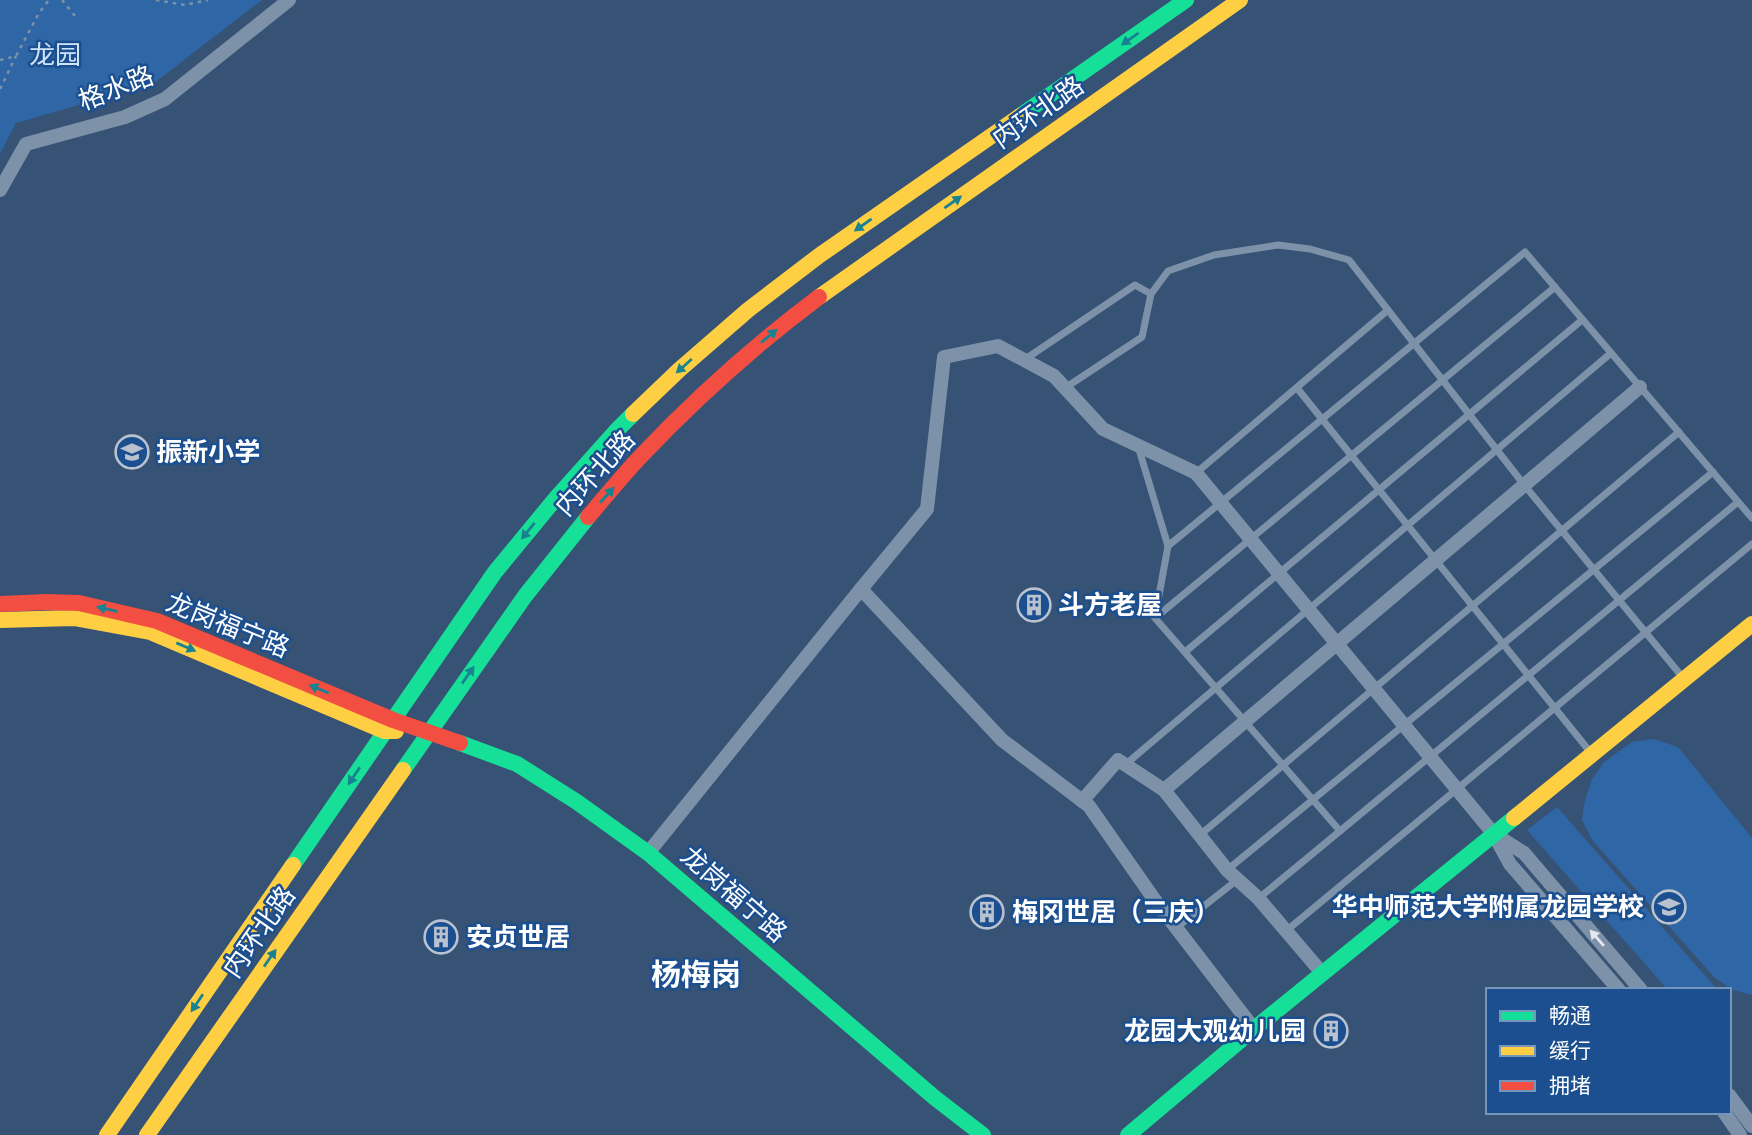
<svg xmlns="http://www.w3.org/2000/svg" width="1752" height="1135" viewBox="0 0 1752 1135" font-family="'Space Grotesk','Noto Sans SC',sans-serif">
<style>
.green{fill:#2f66a5}
.lines{fill:none;stroke-linecap:round;stroke-linejoin:round}
.path{stroke:#7d92a8;stroke-width:2.5;stroke-dasharray:3.5 5;stroke-linecap:butt}
.lane{stroke:#7d92a8;stroke-width:7}
.street{stroke:#7d92a8;stroke-width:14}
.fast{stroke:#16e098;stroke-width:16}
.slow{stroke:#ffcf43;stroke-width:16}
.jam{stroke:#f24e42;stroke-width:16}
.oneway{fill:#198292}
.oneway2{fill:#e5e9ee}
.labels{text-anchor:middle;stroke-width:5;stroke-linejoin:round;paint-order:stroke}
.park-label{font-size:26px;fill:#cfe3fa;stroke:#1b4f8f}
.street-label{font-size:26px;fill:#fff;stroke:#1b4f8f}
.poi-label{font-size:26px;font-weight:bold;fill:#fff;stroke:#1b4f8f;text-anchor:start}
.quarter-label{font-size:30px;font-weight:bold;fill:#fff;stroke:#1b4f8f}
</style>
<rect width="100%" height="100%" fill="#365274"/>
<g class="green">
<path d="M 0,0 L 262,0 L 153,84 L 16,123 L 0,154 Z"/>
<path d="M 1654,739 L 1678,747 L 1752,838 L 1752,995 L 1733,990 L 1715,978 L 1592,840 L 1582,820 L 1584,804 L 1591,781 L 1603,763 L 1632,742 Z"/>
<path d="M 1557,807 L 1716,988 L 1668,990 L 1527,830 Z"/>
</g>
<g class="lines">
<g class="path">
<path d="M 62,0 L 75,16"/>
<path d="M 156,0 L 185,5 L 208,0"/>
<path d="M 0,60 L 16,56 L 39,13 L 49,0"/>
<path d="M 0,89 L 16,56"/>
</g>
<g class="lane">
<path d="M 1024,360 L 1135,285 L 1151,294"/>
<path d="M 1065,388 L 1142,337 L 1151,294 L 1168,271 L 1214,255 L 1278,245 L 1310,249 L 1349,260 L 1525,486 L 1684,679"/>
<path d="M 1297,388 L 1591,753"/>
<path d="M 1138,446 L 1168,546 L 1155,617"/>
<path d="M 1196,473 L 1388,310"/>
<path d="M 1168,546 L 1525,252 L 1752,518"/>
<path d="M 1155,618 L 1555,287"/>
<path d="M 1155,618 L 1340,831"/>
<path d="M 1185,652 L 1582,320"/>
<path d="M 1126,764 L 1611,353"/>
<path d="M 1200,835 L 1679,432"/>
<path d="M 1227,870 L 1713,472"/>
<path d="M 1259,898 L 1738,502"/>
<path d="M 1176,928 L 1237,880"/>
<path d="M 1286,931 L 1752,544"/>
</g>
<g class="street">
<path d="M 0,190 L 26,144 L 125,117 L 165,99 L 289,0"/>
<path d="M 861,589 L 1002,740 L 1089,806 L 1154,899 L 1254,1029"/>
<path d="M 1164,790 L 1640,387"/>
<path d="M 1082,801 L 1118,760 L 1164,790 L 1227,870 L 1258,898 L 1322,973"/>
<path d="M 1494,834 L 1524,853 L 1641,990"/>
<path d="M 648,853 L 861,589 L 927,509 L 944,357 L 998,346 L 1054,376 L 1103,429 L 1196,473 L 1493,833 L 1510,864 L 1619,990"/>
<path d="M 1729,1095 L 1752,1126"/>
<path d="M 1724,1112 L 1740,1135"/>
</g>
<g class="fast">
<path d="M 1020,116 L 1186,0"/>
<path d="M 460,743 L 517,764 L 577,802 L 648,853 L 935,1098 L 983,1135"/>
<path d="M 403,770 L 525,596 L 588,517"/>
<path d="M 293,865 L 495,572 L 556,498 L 616,431 L 633,414"/>
<path d="M 1128,1135 L 1254,1029 L 1514,818"/>
</g>
<g class="slow">
<path d="M 819,297 L 1240,0"/>
<path d="M 633,414 L 679,370 L 748,310 L 820,255 L 1020,116"/>
<path d="M 0,620 L 74,618 L 150,632 L 384,731 L 396,731"/>
<path d="M 1514,818 L 1752,624"/>
<path d="M 107,1135 L 293,865"/>
<path d="M 147,1135 L 403,770"/>
</g>
<g class="jam">
<path d="M 588,517 C 606,496 623,475 641,456 C 696,398 755,345 819,297"/>
<path d="M 0,604 L 46,602 L 79,603 L 157,621 L 393,720 L 460,743"/>
</g>
</g>
<defs><path id="oneway-solid" d="M-6-.8H1V-3.2L6.5 0L1 3.2V.8H-6Z" transform="scale(1.75)"/></defs>
<g class="oneway">
<use href="#oneway-solid" transform="translate(1130 39) rotate(145)"/>
<use href="#oneway-solid" transform="translate(953 202) rotate(-35)"/>
<use href="#oneway-solid" transform="translate(863 225) rotate(145)"/>
<use href="#oneway-solid" transform="translate(769 336) rotate(-40)"/>
<use href="#oneway-solid" transform="translate(684 366) rotate(138)"/>
<use href="#oneway-solid" transform="translate(607 495) rotate(-48)"/>
<use href="#oneway-solid" transform="translate(528 531) rotate(129)"/>
<use href="#oneway-solid" transform="translate(107 609) rotate(-167)"/>
<use href="#oneway-solid" transform="translate(186 647) rotate(23)"/>
<use href="#oneway-solid" transform="translate(468 675) rotate(-55)"/>
<use href="#oneway-solid" transform="translate(319 689) rotate(-157)"/>
<use href="#oneway-solid" transform="translate(354 776) rotate(124)"/>
<use href="#oneway-solid" transform="translate(270 958) rotate(-55)"/>
<use href="#oneway-solid" transform="translate(197 1003) rotate(124)"/>
</g>
<use class="oneway2" href="#oneway-solid" transform="translate(1597 938) rotate(-131)"/>
<defs>
<symbol id="school-ring" viewBox="-11 -11 22 22"><circle r="9.5" fill="#1b4f8f" stroke="#b9c2ce" stroke-width="1.5"/><path d="M0-5L7-2L0 1L-7-2ZM-4 1L0 2.5L4 1V4Q0 6-4 4Z" fill="#b9c2ce"/></symbol>
<symbol id="building-ring" viewBox="-11 -11 22 22"><circle r="9.5" fill="#1b4f8f" stroke="#b9c2ce" stroke-width="1.5"/><path d="M-4-6H4V6H1V3H-1V6H-4ZM-2.5-4.3h1.7v1.8h-1.7ZM.8-4.3h1.7v1.8H.8ZM-2.5-1h1.7V.8h-1.7ZM.8-1h1.7V.8H.8Z" fill="#b9c2ce"/></symbol>
</defs>
<g fill-rule="evenodd">
<use href="#school-ring" x="113" y="433" width="38" height="38"/>
<use href="#building-ring" x="1015" y="586" width="38" height="38"/>
<use href="#school-ring" x="1650" y="888" width="38" height="38"/>
<use href="#building-ring" x="968" y="893" width="38" height="38"/>
<use href="#building-ring" x="422" y="918" width="38" height="38"/>
<use href="#building-ring" x="1312" y="1012" width="38" height="38"/>
</g>
<g class="labels">
<g class="park-label">
<text x="55" y="64">龙园</text>
</g>
<g class="street-label">
<text transform="translate(116 88) rotate(-21)" y="9">格水路</text>
<text transform="translate(1038 112) rotate(-35)" y="9">内环北路</text>
<text transform="translate(595 473) rotate(-48)" y="9">内环北路</text>
<text transform="translate(228 625) rotate(22)" y="9">龙岗福宁路</text>
<text transform="translate(734 894) rotate(41)" y="9">龙岗福宁路</text>
<text transform="translate(259 932) rotate(-55)" y="9">内环北路</text>
</g>
<g class="poi-label">
<text x="156" y="461">振新小学</text>
<text x="1058" y="614">斗方老屋</text>
<text x="1644" y="916" text-anchor="end">华中师范大学附属龙园学校</text>
<text x="1012" y="921">梅冈世居（三庆）</text>
<text x="466" y="946">安贞世居</text>
<text x="1306" y="1040" text-anchor="end">龙园大观幼儿园</text>
</g>
<g class="quarter-label">
<text x="696" y="985">杨梅岗</text>
</g>
</g>
<rect x="1486" y="988" width="245" height="126" fill="#1b4f8f" stroke="#7695bc" stroke-width="2"/>
<rect x="1500" y="1011" width="35" height="10" fill="#16e098" stroke="#7695bc" stroke-width="2"/>
<text x="1549" y="1023" font-size="21" fill="#ffffff">畅通</text>
<rect x="1500" y="1046" width="35" height="10" fill="#ffcf43" stroke="#7695bc" stroke-width="2"/>
<text x="1549" y="1058" font-size="21" fill="#ffffff">缓行</text>
<rect x="1500" y="1081" width="35" height="10" fill="#f24e42" stroke="#7695bc" stroke-width="2"/>
<text x="1549" y="1093" font-size="21" fill="#ffffff">拥堵</text>
</svg>
